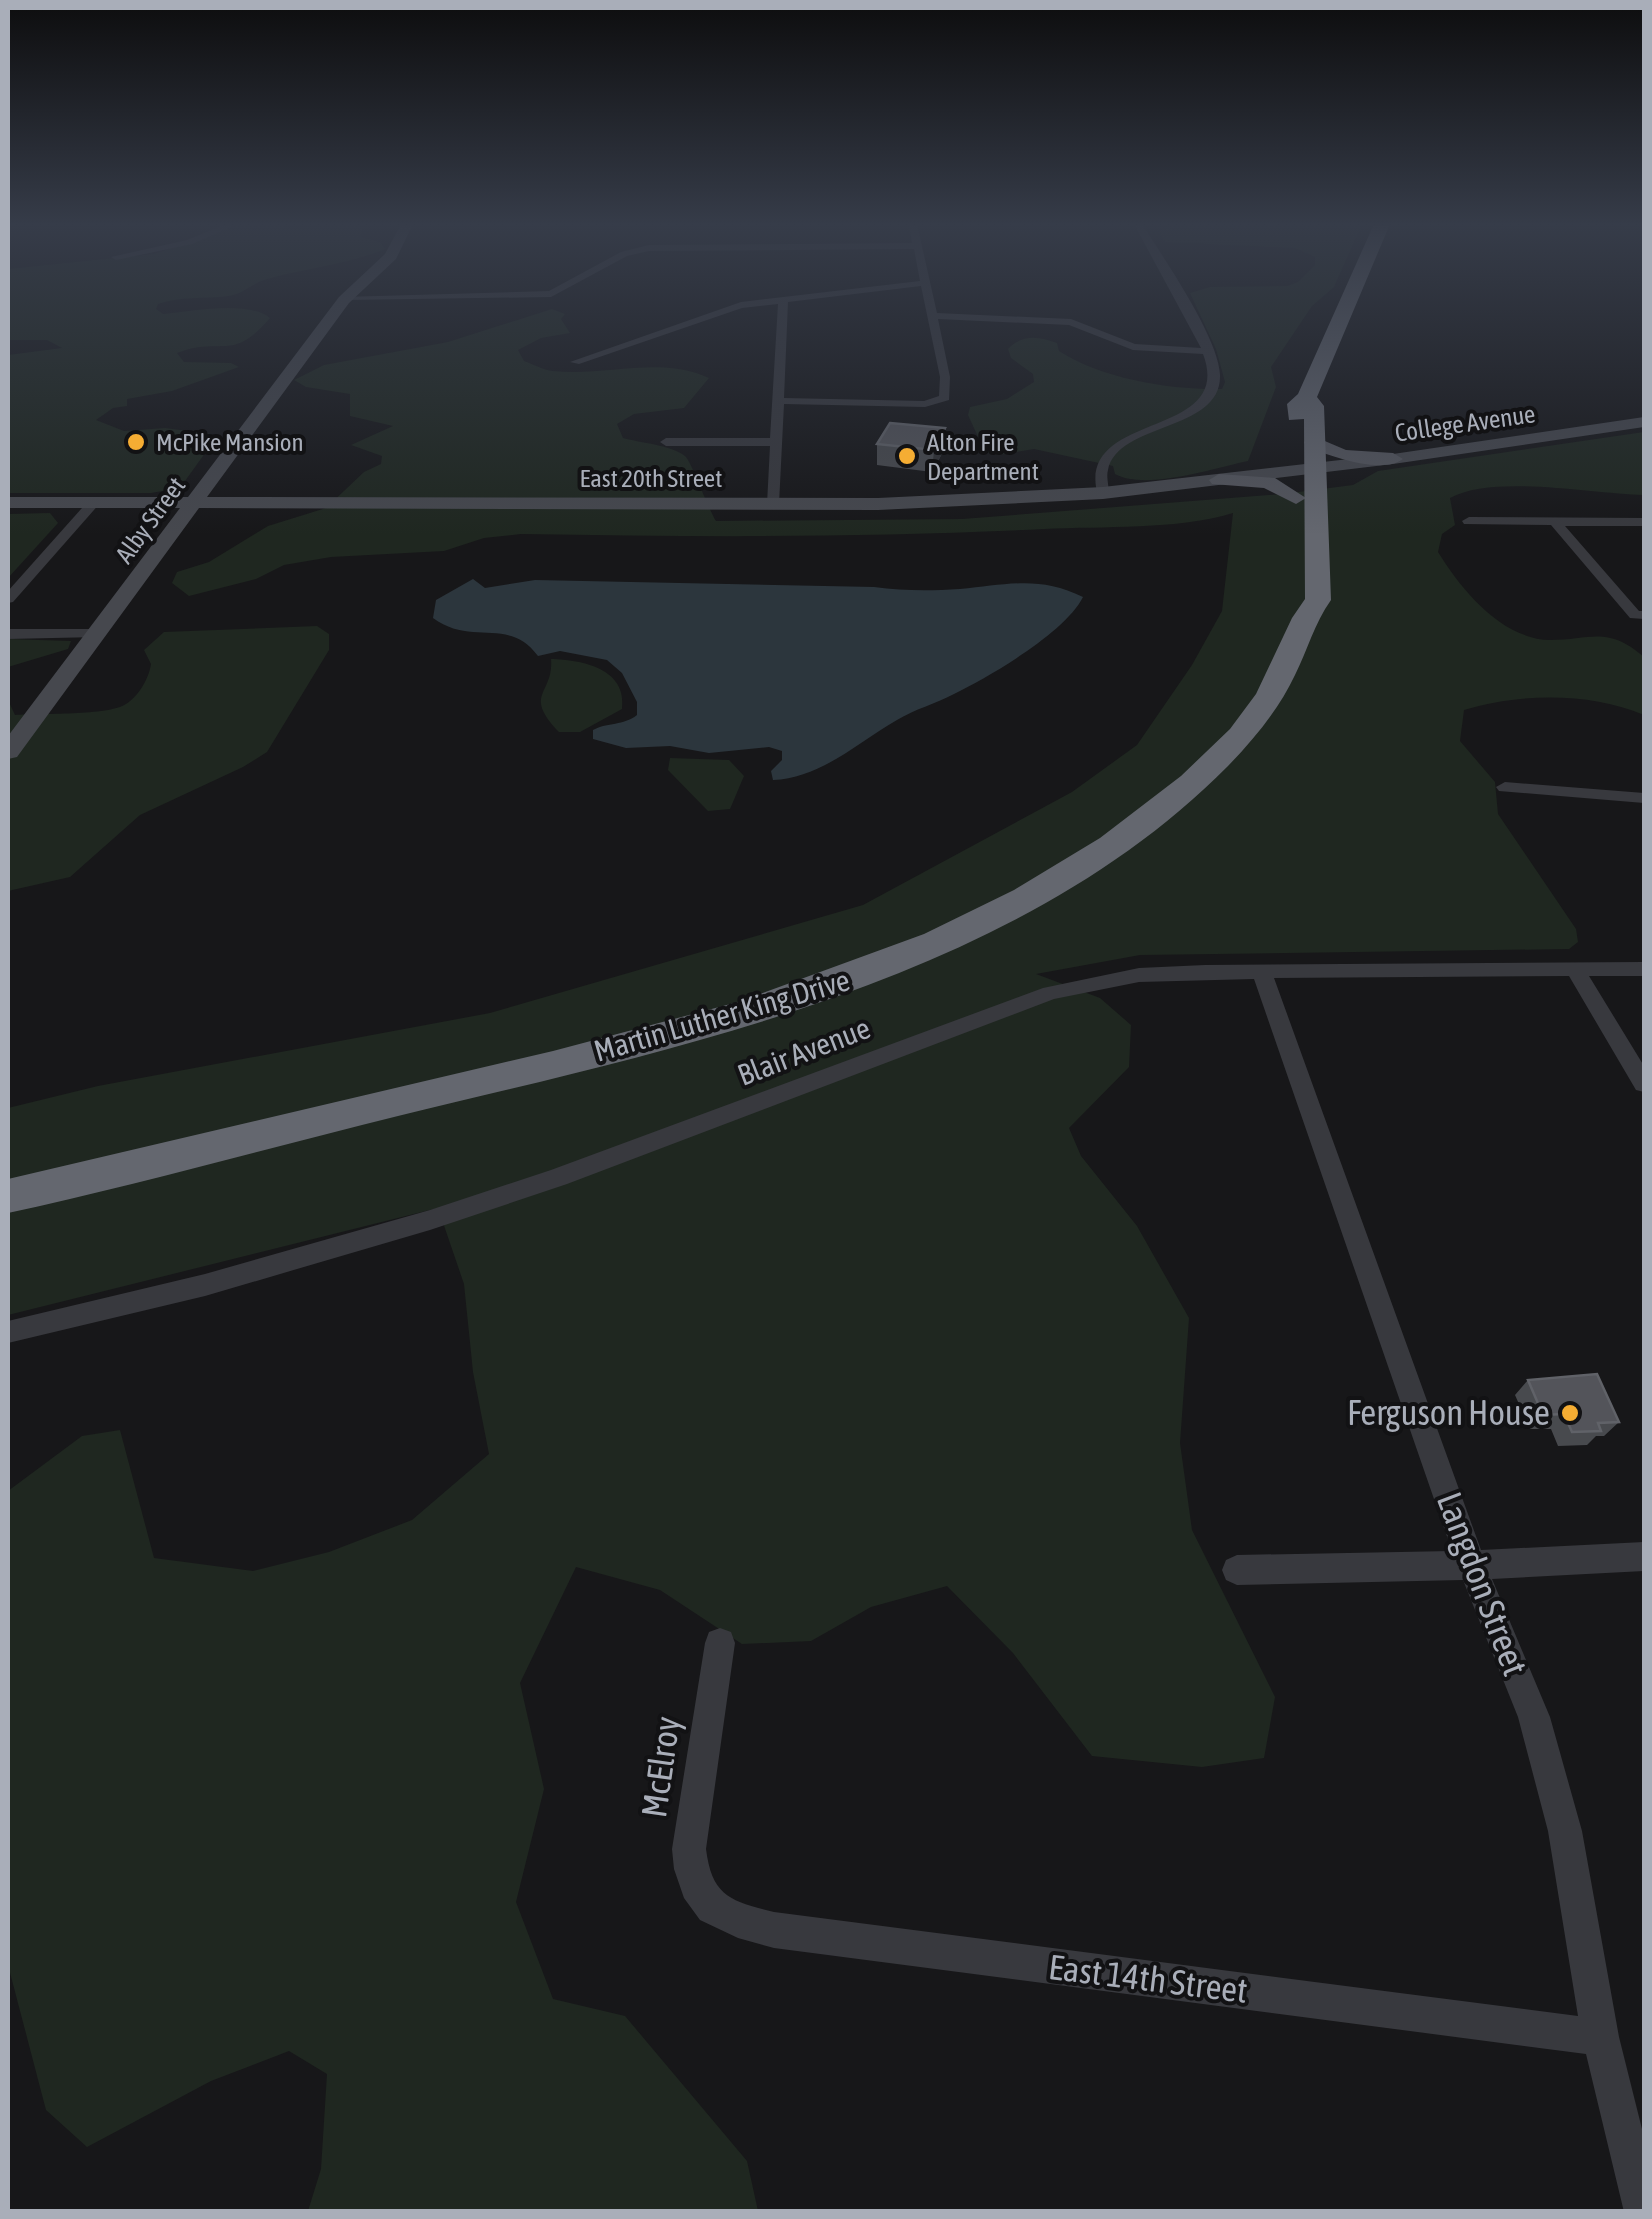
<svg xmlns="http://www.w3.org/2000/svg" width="1652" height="2219" viewBox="0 0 1652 2219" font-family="'Asap Condensed',sans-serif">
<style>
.green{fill:#1f2720}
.water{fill:#2c363d}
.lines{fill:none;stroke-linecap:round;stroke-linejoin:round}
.street{fill:#38393e;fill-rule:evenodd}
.secondary{fill:#46484e;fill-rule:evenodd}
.primary{fill:#54565d;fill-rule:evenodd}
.highway{fill:#64676f;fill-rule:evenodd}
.wall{fill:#484a4e}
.shaded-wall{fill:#303134}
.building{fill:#53545a;stroke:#606268;stroke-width:2.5}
.poi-dot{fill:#f5ad33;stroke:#121214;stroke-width:4}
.labels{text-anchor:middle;stroke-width:8;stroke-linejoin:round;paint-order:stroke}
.far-street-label{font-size:25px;fill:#a9aeb9;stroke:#121214}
.far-poi-label{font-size:25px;fill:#a9aeb9;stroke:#121214;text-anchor:start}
.street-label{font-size:30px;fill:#a9aeb9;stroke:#121214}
.near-poi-label{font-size:35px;fill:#a9aeb9;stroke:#121214;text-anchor:end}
.near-street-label{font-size:35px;fill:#a9aeb9;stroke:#121214}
</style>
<rect width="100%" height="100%" fill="#171719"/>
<g class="green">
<path d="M 241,224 L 282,224 L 289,229 L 354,224 L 362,226 L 361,237 L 380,242 L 385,249 C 347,265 305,268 264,280 C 252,284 241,295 229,296 C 205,299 181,296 158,304 L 156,309 L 163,314 C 191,311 248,300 270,318 C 231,364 223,335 177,353 L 184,362 L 231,363 L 239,367 L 172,391 L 127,399 L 127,406 L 113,408 L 96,420 L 124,431 L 165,428 L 211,434 L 213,442 L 180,488 L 151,493 L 8,493 L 8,355 L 62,348 L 47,340 L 8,340 L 8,269 L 154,254 Z"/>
<path d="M 1177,224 L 1362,224 L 1334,287 L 1312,306 L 1271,367 L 1276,387 L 1248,461 C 1214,468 1146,491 1115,474 L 1113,466 L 1034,449 L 998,455 L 985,452 L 968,415 L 970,407 L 1007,399 L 1034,382 L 1033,374 L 1011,358 L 1008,349 C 1022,334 1039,336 1057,343 L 1059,351 C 1102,379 1171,390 1222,389 L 1225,382 L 1216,349 L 1190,293 L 1210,287 L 1287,286 L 1298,282 L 1315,265 L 1315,257 L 1295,248 L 1165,242 L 1158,232 Z"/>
<path d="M 552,309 L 565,314 L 561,319 L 570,333 L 541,338 L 518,350 L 524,361 C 533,364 543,370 553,371 C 604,377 660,355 709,378 L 684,408 L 634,414 L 617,424 L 623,438 C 641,443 671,445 685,456 C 692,462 707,507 716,521 L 962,519 L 1283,494 L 1353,485 L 1378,471 L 1644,432 L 1644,495 C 1592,494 1494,474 1450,498 L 1455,525 L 1442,534 L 1438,552 C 1461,589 1501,639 1550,640 C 1591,640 1607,625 1644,657 L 1644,715 C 1590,692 1520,693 1464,710 L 1460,741 L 1495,782 L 1498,814 L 1576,929 L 1578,942 L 1569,949 L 1140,955 L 1036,974 L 1100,998 L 1131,1025 L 1129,1067 L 1069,1128 L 1081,1156 L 1137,1226 L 1189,1318 L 1180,1443 L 1192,1530 L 1275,1697 L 1264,1758 L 1202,1767 L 1092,1756 L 1013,1653 L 947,1586 L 871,1607 L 811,1641 L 742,1644 L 660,1590 L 576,1567 L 520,1683 L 544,1789 L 516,1902 L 553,1999 L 625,2016 L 747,2161 L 758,2211 L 308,2211 L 321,2169 L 327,2074 L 289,2051 L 211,2081 L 87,2147 L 46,2110 L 8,1965 L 8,1491 L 82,1436 L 120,1430 L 154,1558 L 253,1571 L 329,1552 L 412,1520 L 489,1454 L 473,1372 L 464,1284 L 438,1208 L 8,1315 L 8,1108 L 98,1086 L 490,1013 L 863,905 L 1072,792 L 1137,745 L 1192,665 L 1222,611 L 1233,513 C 1178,530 1102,526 1044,529 C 869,538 695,537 521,534 L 484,538 L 444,551 L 331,557 L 284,565 L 256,579 L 189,596 L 172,583 L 177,572 L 209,562 L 268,526 L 326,508 L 364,472 L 381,464 L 382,456 L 351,445 L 393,426 L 350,416 L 350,394 L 306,387 L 294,380 L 324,365 L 448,342 Z"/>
<path d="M 50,513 L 58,523 L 8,578 L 8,514 Z"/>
<path d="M 317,626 L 329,634 L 329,650 L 267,752 L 243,767 L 140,815 L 70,877 L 8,891 L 8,700 L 15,715 C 39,713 109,716 126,704 C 139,696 149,678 151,664 L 144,650 L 164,632 Z"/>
<path d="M 8,639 L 71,641 L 68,649 L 8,667 Z"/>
<path d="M 551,659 C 582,660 627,668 622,709 L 580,732 L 559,732 C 522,693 554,695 551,659 Z"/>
<path d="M 670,758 L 729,760 L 744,776 L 730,809 L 708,811 L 668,770 Z"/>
</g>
<path class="water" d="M 473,579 L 485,588 L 535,580 L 874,587 C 903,591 930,591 960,589 C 1006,585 1039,575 1083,597 C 1065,633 990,676 954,694 C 935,704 915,709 897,720 C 857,743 821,778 773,780 L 771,771 L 782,760 L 782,751 L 769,747 L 709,753 L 670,746 L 626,748 L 593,739 L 593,730 C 608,722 623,726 637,715 L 637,702 L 622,673 L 607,660 L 560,651 L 538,656 C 509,616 472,647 433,618 L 436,600 Z"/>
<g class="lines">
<g class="street">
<path d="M 226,224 L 238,224 L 192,244 L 116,260 L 111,257 L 187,240 Z"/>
<path d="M 917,224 L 937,313 L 1071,319 L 1135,344 L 1201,348 L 1134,224 L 1142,224 C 1163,257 1219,338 1220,375 C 1222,432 1118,422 1108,470 C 1106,476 1109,487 1109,493 L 1098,496 C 1073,409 1236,441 1203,354 L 1133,350 L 1069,325 L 938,319 L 950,377 L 949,400 L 925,407 L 784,404 L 779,504 L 773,508 L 767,504 L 770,446 L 666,446 L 660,442 L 666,438 L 770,438 L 778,304 L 742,308 L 579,364 L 570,362 L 741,302 L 920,281 L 914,249 L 649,251 L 627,256 L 551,297 L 347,300 L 342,297 L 549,291 L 621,252 L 649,245 L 912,243 L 909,225 ZM 921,286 L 940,377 L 939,396 L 924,401 L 784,398 L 788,302 Z"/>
<path d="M 90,499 L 101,502 L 13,602 L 8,603 L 8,591 Z"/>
<path d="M 1469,517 L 1644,518 L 1644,526 L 1565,526 L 1639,611 L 1644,611 L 1644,619 L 1630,618 L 1551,525 L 1464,524 L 1462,521 Z"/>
<path d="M 8,629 L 98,629 L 105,633 L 98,637 L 8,639 Z"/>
<path d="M 1505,782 L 1644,793 L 1644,803 L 1499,791 L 1496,787 Z"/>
<path d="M 1644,962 L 1644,976 L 1589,976 L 1644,1066 L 1644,1092 L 1636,1090 L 1569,976 L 1274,978 L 1481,1550 L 1644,1542 L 1644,1571 L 1492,1579 L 1550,1717 L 1582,1831 L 1619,2037 L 1644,2137 L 1644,2212 L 1624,2212 L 1586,2054 L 774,1948 L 738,1938 L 700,1920 L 684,1898 L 674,1869 L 672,1849 L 705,1643 L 709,1632 L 720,1628 L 731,1632 L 735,1643 L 706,1849 C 712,1897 731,1901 774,1912 L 1578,2016 L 1548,1831 L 1518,1717 L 1463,1580 L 1237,1585 L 1226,1580 L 1222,1570 L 1226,1560 L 1237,1555 L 1452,1551 L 1254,979 L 1139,982 L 1054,999 L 567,1184 L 430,1230 L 205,1296 L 8,1343 L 8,1321 L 205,1274 L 430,1210 L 551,1170 L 1043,988 L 1139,968 L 1205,965 Z"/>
</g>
<path class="secondary" d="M 401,224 L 413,224 L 396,259 L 349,303 L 207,497 L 878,498 L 1103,487 L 1393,454 L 1644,417 L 1644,427 L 1393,464 L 1103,499 L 878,510 L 199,508 L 17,757 L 8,759 L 8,736 L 180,508 L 8,508 L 8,497 L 188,497 L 339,297 L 385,254 Z"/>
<g class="primary">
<path d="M 1313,436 L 1346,450 L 1393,453 L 1403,459 C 1382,475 1329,456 1306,446 L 1304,442 Z"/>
<path d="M 1219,474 L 1275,478 L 1306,498 L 1296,504 L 1264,488 L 1212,484 L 1209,480 Z"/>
</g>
<path class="highway" d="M 1374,224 L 1390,224 L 1317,397 L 1324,406 L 1331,600 C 1314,624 1308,649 1295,675 C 1279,709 1254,739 1228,766 C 1015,981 681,1047 398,1116 C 268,1148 138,1185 8,1213 L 8,1179 L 553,1051 L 738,1002 L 924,934 L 1014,890 L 1100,838 L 1181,776 L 1230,729 L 1256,694 L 1292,618 L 1305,599 L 1304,419 L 1289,420 L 1287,404 L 1298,394 Z"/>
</g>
<g class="wall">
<path d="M 945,428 L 944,450 L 932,472 L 877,465 L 877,444 Z"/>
<path d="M 1528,1380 L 1619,1422 L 1604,1436 L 1596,1436 L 1587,1445 L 1558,1446 L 1551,1429 L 1530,1429 L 1515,1395 Z"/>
</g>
<path class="shaded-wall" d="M 945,428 L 944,450 L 932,472 L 934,450 Z"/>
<g class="building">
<path d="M 890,423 L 945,428 L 934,450 L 877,444 Z"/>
<path d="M 1597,1374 L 1619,1422 L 1598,1423 L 1601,1431 L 1572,1432 L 1564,1414 L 1543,1415 L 1528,1380 Z"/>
</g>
<linearGradient id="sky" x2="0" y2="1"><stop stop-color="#0d0d0e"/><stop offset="0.42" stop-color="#363c49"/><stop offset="1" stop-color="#363c49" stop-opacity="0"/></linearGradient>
<rect width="1652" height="535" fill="url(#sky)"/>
<g class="poi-dot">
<circle cx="136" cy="442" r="10"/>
<circle cx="907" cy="456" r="10"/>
<circle cx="1570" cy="1413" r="10"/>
</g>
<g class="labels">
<g class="far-street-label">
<text transform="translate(1465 423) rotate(-8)" y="9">College Avenue</text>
<text x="651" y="487">East 20th Street</text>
<text transform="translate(150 520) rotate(-54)" y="9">Alby Street</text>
</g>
<g class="far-poi-label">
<text x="156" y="451">McPike Mansion</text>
<text x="927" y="451">Alton Fire<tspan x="927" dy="29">Department</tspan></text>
</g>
<g class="street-label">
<text transform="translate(722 1016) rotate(-16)" y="10">Martin Luther King Drive</text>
<text transform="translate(804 1052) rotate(-21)" y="10">Blair Avenue</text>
</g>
<g class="near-poi-label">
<text x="1550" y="1425">Ferguson House</text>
</g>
<g class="near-street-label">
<text transform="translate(1482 1584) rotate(69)" y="12">Langdon Street</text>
<text transform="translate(661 1767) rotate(-82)" y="12">McElroy</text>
<text transform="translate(1148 1979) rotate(7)" y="12">East 14th Street</text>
</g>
</g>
<rect width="1652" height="2219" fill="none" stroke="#a9aeb9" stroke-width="20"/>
</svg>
